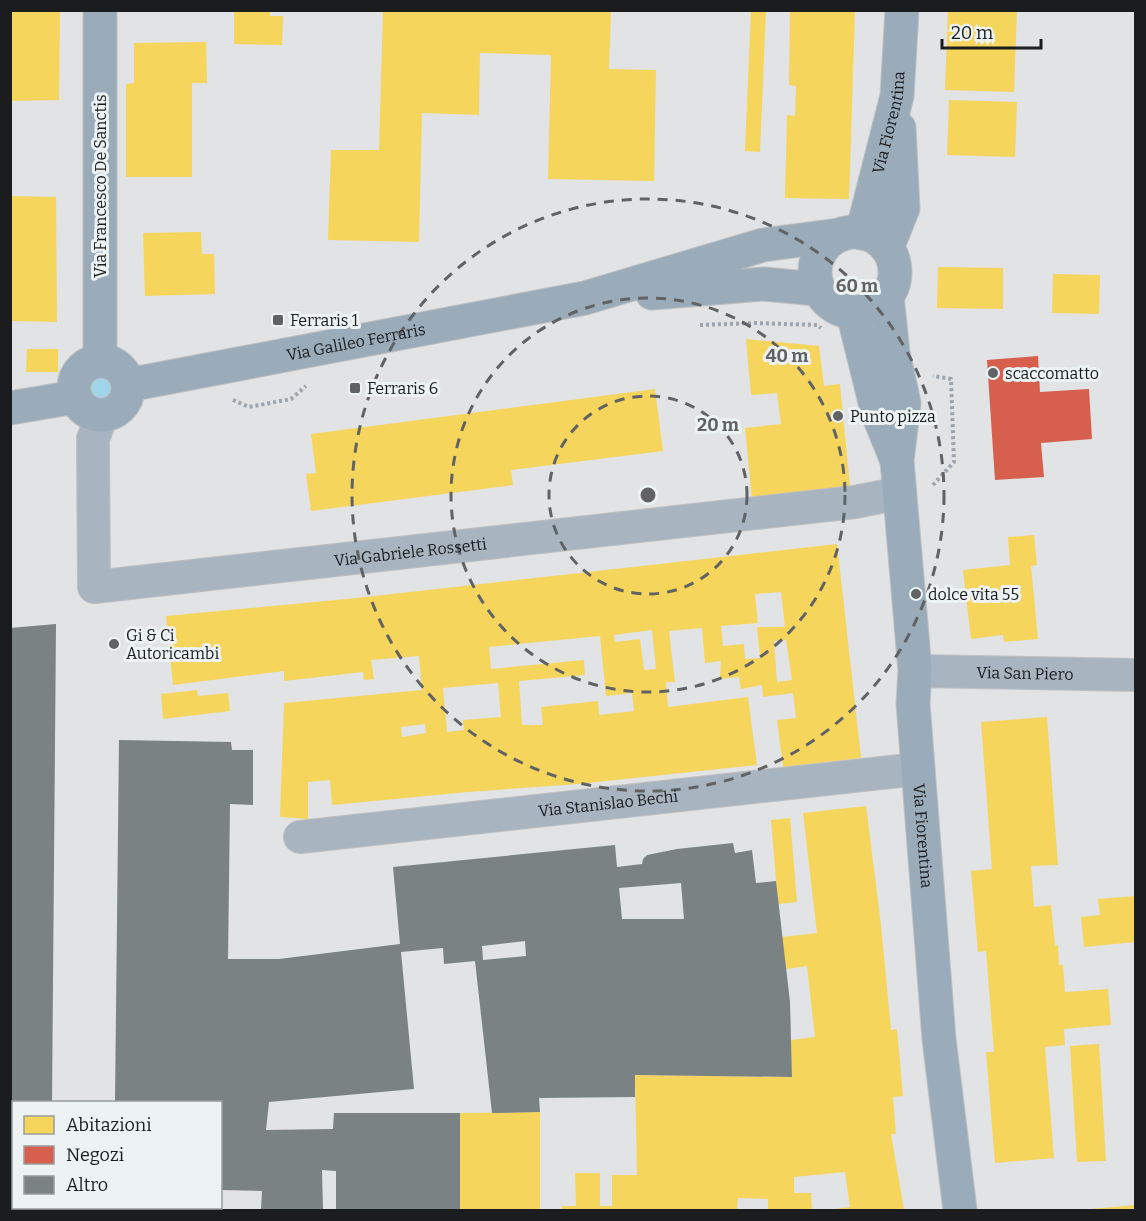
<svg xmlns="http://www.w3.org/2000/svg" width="1146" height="1221" viewBox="0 0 1146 1221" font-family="Bitter,serif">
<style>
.green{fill:#a0d4e8}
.homes{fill:#f6d55c;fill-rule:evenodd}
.shops{fill:#d6604d}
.building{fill:#7a8284;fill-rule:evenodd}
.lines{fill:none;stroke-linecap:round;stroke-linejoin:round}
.street-casing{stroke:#bebfc0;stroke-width:34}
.secondary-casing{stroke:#bebfc0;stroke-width:35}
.path{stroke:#9ca5ad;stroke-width:4;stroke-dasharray:3 3;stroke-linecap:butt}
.street{stroke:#a8b5c1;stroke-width:32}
.secondary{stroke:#9aabba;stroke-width:33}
.ring{fill:none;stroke:#606263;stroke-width:3;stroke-dasharray:10 8}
.poi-dot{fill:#606263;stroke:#edf2f3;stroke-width:2}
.labels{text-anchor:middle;stroke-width:6;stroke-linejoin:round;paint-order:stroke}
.street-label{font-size:16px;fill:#1a1c1d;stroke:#edf2f3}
.poi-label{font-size:16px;fill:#1a1c1d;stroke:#edf2f3;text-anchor:start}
.centre{fill:#606263;stroke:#edf2f3;stroke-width:3}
.ring-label{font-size:18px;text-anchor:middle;font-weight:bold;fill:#606263;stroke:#edf2f3;stroke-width:6;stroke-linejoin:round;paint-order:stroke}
</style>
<rect width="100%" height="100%" fill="#e1e3e5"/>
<path class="green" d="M 93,369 C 98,369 103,368 108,369 C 131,373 122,421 89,405 L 80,384 L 87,373 Z"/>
<g class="homes">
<path d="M 10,10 L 60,10 L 59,100 L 10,101 Z"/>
<path d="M 234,10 L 270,10 L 270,16 L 283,16 L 282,45 L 234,44 Z"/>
<path d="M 383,10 L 504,12 L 504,10 L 611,10 L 609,69 L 656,70 L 654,181 L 548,179 L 551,55 L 480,53 L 479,115 L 422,113 L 419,242 L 328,240 L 331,150 L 379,150 Z"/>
<path d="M 751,10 L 766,10 L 760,152 L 745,151 Z"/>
<path d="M 790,10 L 855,10 L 849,199 L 785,198 L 787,115 L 795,116 L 796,86 L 789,85 Z"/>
<path d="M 948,10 L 1017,10 L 1014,92 L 945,90 Z"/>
<path d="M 206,42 L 207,83 L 192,83 L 192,177 L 126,177 L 126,84 L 134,83 L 134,43 Z"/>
<path d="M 949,100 L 1017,102 L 1015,157 L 947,155 Z"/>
<path d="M 10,196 L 56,197 L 57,322 L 10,321 Z"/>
<path d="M 201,232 L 202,254 L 214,254 L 215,294 L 145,296 L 143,233 Z"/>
<path d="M 938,267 L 1003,268 L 1003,309 L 937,308 Z"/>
<path d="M 1053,274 L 1100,275 L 1099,314 L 1052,313 Z"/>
<path d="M 746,339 L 819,346 L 824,386 L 840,384 L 850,486 L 788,495 L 752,499 L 745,428 L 781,424 L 777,393 L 751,395 Z"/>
<path d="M 27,349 L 58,349 L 58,372 L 26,372 Z"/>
<path d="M 655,389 L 663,451 L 511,470 L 513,485 L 311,511 L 306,474 L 316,473 L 311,434 Z"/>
<path d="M 1034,535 L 1037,565 L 1031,566 L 1038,639 L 1004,642 L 1003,635 L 971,639 L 963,570 L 1010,565 L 1008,537 Z"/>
<path d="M 837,544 L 861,758 L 783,767 L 777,720 L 796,718 L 793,693 L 763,697 L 762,685 L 741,689 L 739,677 L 720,679 L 721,661 L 705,663 L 702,628 L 669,631 L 675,682 L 666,682 L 668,707 L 748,697 L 757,765 L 578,784 L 468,792 L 332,805 L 330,780 L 308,782 L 308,819 L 280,817 L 284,703 L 422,690 L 419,656 L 371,660 L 374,679 L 364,680 L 363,672 L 284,681 L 284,671 L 173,685 L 166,616 L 357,598 ZM 781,592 L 785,627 L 757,627 L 760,658 L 745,659 L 744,644 L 723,646 L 721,626 L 758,623 L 755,594 ZM 652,630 L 656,669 L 644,670 L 640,639 L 615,642 L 614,635 ZM 600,636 L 606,696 L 632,693 L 634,711 L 599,715 L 598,701 L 541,707 L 543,725 L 522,725 L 519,681 L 585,675 L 584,660 L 491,669 L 489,647 ZM 786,640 L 792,680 L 777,682 L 774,641 ZM 498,683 L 501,717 L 463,720 L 464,730 L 447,732 L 443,688 ZM 425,724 L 426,733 L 402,737 L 401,727 Z"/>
<path d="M 197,690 L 198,696 L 228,693 L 230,711 L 163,719 L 161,694 Z"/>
<path d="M 1047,717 L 1058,865 L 1031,866 L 1034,907 L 1051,905 L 1055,946 L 1058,945 L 1059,965 L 1063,965 L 1065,992 L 1108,989 L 1111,1025 L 1064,1029 L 1065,1045 L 1045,1047 L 1054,1158 L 995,1163 L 986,1052 L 994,1052 L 986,951 L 978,952 L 971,871 L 992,869 L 981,722 Z"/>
<path d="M 866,806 L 881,925 L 891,1030 L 897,1029 L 903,1096 L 893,1097 L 896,1134 L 891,1134 L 904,1210 L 835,1210 L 835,1209 L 850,1207 L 845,1172 L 794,1177 L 794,1193 L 811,1193 L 812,1210 L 768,1210 L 768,1199 L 738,1198 L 737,1210 L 562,1210 L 562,1206 L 576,1206 L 575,1173 L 600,1173 L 600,1206 L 612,1206 L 612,1175 L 637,1175 L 635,1075 L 792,1077 L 791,1040 L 815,1037 L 807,966 L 786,969 L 782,937 L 817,933 L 803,813 Z"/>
<path d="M 790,818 L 797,902 L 778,904 L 771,820 Z"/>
<path d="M 1136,896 L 1136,942 L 1084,947 L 1081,917 L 1100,915 L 1098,899 Z"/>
<path d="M 1099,1044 L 1106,1161 L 1077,1162 L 1070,1046 Z"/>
<path d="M 540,1112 L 540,1210 L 460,1210 L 460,1113 Z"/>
<path d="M 1136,1205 L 1136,1210 L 1090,1210 L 1090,1209 Z"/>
</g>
<path class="shops" d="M 1038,356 L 1040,392 L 1089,389 L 1092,439 L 1041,443 L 1044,477 L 995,480 L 987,360 Z"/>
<g class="building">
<path d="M 56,624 L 52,1102 L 14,1102 L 14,1208 L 52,1208 L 52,1210 L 10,1210 L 10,628 Z"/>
<path d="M 119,740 L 231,742 L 232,750 L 253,750 L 253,805 L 230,804 L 228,959 L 279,959 L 400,944 L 393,867 L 615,845 L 617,867 L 642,864 L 643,859 L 647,855 L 677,849 L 733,843 L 735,853 L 752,850 L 756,883 L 776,881 L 790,1002 L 792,1077 L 635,1075 L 635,1097 L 539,1098 L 540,1112 L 492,1113 L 475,961 L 444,964 L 443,948 L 401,952 L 414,1089 L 269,1102 L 266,1130 L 333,1129 L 334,1113 L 460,1113 L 460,1210 L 336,1210 L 336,1171 L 322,1170 L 323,1210 L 261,1210 L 262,1191 L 220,1190 L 220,1102 L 115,1102 ZM 681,883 L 684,919 L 622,919 L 619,888 ZM 525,941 L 526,956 L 483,960 L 482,946 Z"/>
</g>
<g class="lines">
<defs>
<g id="street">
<path id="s1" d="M 102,415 L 93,439 L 94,587 L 855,502 L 900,493"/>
<path id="s2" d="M 915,671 L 1136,675"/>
<path id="s3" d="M 300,837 L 918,769"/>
</g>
<g id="secondary">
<circle cx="855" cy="272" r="40"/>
<path id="s4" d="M 862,233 L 897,96 L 902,10"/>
<path d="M 887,248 L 903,208 L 899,128"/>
<path d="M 652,293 L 764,284 L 817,289"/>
<path id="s5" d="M 887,296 L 893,353 L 904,403 L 897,461 L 915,671 L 913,703 L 939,1039 L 960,1210"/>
<path d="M 853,313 L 878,414 L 896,458"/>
<path d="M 100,361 L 100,10"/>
<circle cx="101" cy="388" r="27"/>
<path id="s6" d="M 128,385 L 585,298 L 763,245 L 839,235"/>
<path d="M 10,408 L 75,397"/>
</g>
</defs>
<use href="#street" class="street-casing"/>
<use href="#secondary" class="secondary-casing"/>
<g class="path">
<path d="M 700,325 L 755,323 L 817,325 L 821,328"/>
<path d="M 233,400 L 249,407 L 291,399 L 306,386"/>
<path d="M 933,485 L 954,462 L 951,379 L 933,376"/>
</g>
<use href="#street" class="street"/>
<use href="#secondary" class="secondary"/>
</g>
<g class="ring">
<circle cx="648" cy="495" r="99"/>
<circle cx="648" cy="495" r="197"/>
<circle cx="648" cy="495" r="296"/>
</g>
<g class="poi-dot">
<rect x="272" y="314" width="12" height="12" rx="3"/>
<circle cx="993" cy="373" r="6"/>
<rect x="349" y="382" width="12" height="12" rx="3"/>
<circle cx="838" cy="416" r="6"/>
<circle cx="916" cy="594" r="6"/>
<circle cx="114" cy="644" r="6"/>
</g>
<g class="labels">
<g class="street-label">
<text dy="6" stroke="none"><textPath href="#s4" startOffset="114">Via Fiorentina</textPath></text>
<text transform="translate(100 186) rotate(-90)" y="6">Via Francesco De Sanctis</text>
<text dy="6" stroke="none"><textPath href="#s6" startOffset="232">Via Galileo Ferraris</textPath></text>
<text dy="6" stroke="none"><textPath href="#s1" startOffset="492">Via Gabriele Rossetti</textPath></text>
<text dy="6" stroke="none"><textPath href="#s2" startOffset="110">Via San Piero</textPath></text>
<text dy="6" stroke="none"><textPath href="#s3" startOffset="310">Via Stanislao Bechi</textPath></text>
<text dy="6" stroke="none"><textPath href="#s5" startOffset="543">Via Fiorentina</textPath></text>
</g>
<g class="poi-label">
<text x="290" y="326">Ferraris 1</text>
<text x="1005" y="379">scaccomatto</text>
<text x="367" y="394">Ferraris 6</text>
<text x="850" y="422">Punto pizza</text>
<text x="928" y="600">dolce vita 55</text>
<text x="126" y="641">Gi &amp; Ci<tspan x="126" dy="18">Autoricambi</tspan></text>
</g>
</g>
<circle cx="648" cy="495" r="9" class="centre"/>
<g class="ring-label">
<text x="857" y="292">60 m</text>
<text x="787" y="362">40 m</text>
<text x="718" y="431">20 m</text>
</g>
<rect width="1146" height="1221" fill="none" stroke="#1a1c1d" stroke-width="24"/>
<rect x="12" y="1101" width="210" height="108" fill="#edf2f3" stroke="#999c9d" stroke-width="1.5"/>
<rect x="24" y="1116" width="30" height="18" fill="#f6d55c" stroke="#999c9d" stroke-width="1.5"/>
<text x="66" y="1131" font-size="18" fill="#1a1c1d">Abitazioni</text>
<rect x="24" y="1146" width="30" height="18" fill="#d6604d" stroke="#999c9d" stroke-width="1.5"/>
<text x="66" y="1161" font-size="18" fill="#1a1c1d">Negozi</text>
<rect x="24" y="1176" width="30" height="18" fill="#7a8284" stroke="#999c9d" stroke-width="1.5"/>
<text x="66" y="1191" font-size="18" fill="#1a1c1d">Altro</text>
<path d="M942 39v9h99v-9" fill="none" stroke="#1a1c1d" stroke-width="3"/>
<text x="951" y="39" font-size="18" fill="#1a1c1d" stroke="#edf2f3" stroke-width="4.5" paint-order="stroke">20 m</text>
</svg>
